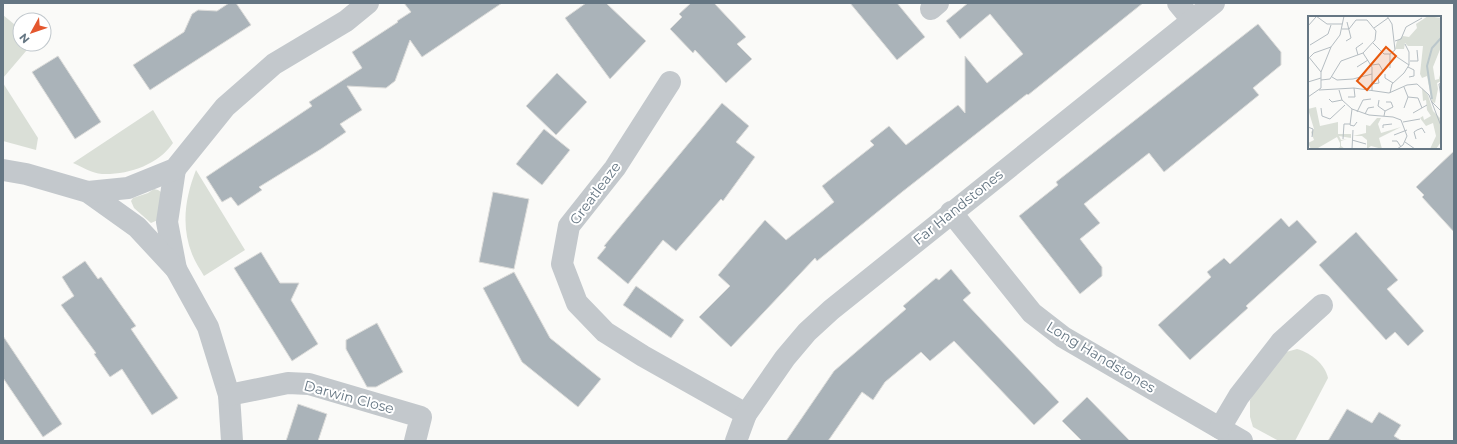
<svg xmlns="http://www.w3.org/2000/svg" width="1457" height="444" viewBox="0 0 1457 444" font-family="Montserrat,sans-serif">
<style>
.green{fill:#dadfd7}
.building{fill:#aab3b9;stroke:#dcdcda}
.lines{fill:none;stroke-linecap:round;stroke-linejoin:round}
.street{stroke:#c3c8cc;stroke-width:22}
.labels{text-anchor:middle;stroke-width:4;stroke-linejoin:round;paint-order:stroke}
.street-label{font-size:14px;fill:#657683;stroke:#fff}
.inset-river{fill:none;stroke:#bbc7cb;stroke-width:2}
.inset-road{fill:none;stroke:#b5bdc2;stroke-width:1}
.view{fill:#e8590c;fill-opacity:0.15;stroke:#e8590c;stroke-width:2}
.inset-edge{fill:none;stroke:#657683;stroke-width:2}
</style>
<rect width="100%" height="100%" fill="#fafaf8"/>
<g class="green">
<path d="M 3,15 L 20,29 L 20,44 L 32,44 L 3,78 Z"/>
<path d="M 3,83 L 38,138 L 36,150 L 3,141 Z"/>
<path d="M 153,110 L 173,143 C 158,165 128,175 102,174 C 92,173 82,167 73,163 Z"/>
<path d="M 196,170 L 245,250 L 204,276 C 200,269 195,262 192,254 C 181,226 185,198 196,170 Z"/>
<path d="M 154,189 L 158,190 L 161,192 L 158,220 L 151,223 L 134,208 L 131,201 L 133,198 L 148,193 Z"/>
<path d="M 1297,349 C 1311,353 1325,364 1328,378 L 1295,441 L 1279,441 L 1253,427 L 1250,417 L 1250,400 L 1254,392 L 1286,352 Z"/>
</g>
<g class="building">
<path d="M 229,3 L 236,3 L 251,25 L 150,90 L 133,65 L 184,32 L 192,14 L 198,10 L 217,11 Z"/>
<path d="M 404,3 L 502,3 L 422,57 L 410,40 L 395,81 L 386,88 L 347,86 L 362,110 L 340,124 L 346,132 L 321,149 L 259,187 L 262,190 L 238,206 L 231,197 L 222,202 L 206,177 L 312,106 L 309,102 L 362,68 L 352,52 L 398,22 L 397,21 L 411,12 Z"/>
<path d="M 586,3 L 606,3 L 646,41 L 610,79 L 565,18 Z"/>
<path d="M 691,3 L 714,3 L 746,37 L 737,44 L 752,59 L 726,83 L 695,50 L 693,53 L 670,29 L 682,17 L 679,14 Z"/>
<path d="M 850,3 L 897,3 L 925,37 L 897,60 Z"/>
<path d="M 968,3 L 1143,3 L 1028,95 L 1027,94 L 902,192 L 817,261 L 815,258 L 731,347 L 699,317 L 730,286 L 718,275 L 765,220 L 786,240 L 834,202 L 822,186 L 874,145 L 870,141 L 889,126 L 906,145 L 958,105 L 965,113 L 965,56 L 987,83 L 1023,54 L 990,14 L 960,39 L 946,21 Z"/>
<path d="M 1258,24 L 1281,52 L 1281,65 L 1253,88 L 1259,95 L 1164,172 L 1149,153 L 1084,204 L 1100,223 L 1080,239 L 1102,267 L 1102,276 L 1080,294 L 1019,216 L 1058,185 L 1056,182 Z"/>
<path d="M 58,56 L 101,122 L 75,139 L 32,72 Z"/>
<path d="M 557,73 L 587,102 L 556,135 L 526,106 Z"/>
<path d="M 722,103 L 749,126 L 736,142 L 755,157 L 723,201 L 721,199 L 676,251 L 663,240 L 628,284 L 597,258 L 606,247 L 604,246 Z"/>
<path d="M 544,129 L 570,150 L 542,185 L 516,164 Z"/>
<path d="M 1454,151 L 1454,232 L 1422,197 L 1424,195 L 1416,187 Z"/>
<path d="M 493,192 L 529,199 L 514,269 L 479,262 Z"/>
<path d="M 1281,218 L 1289,227 L 1297,220 L 1317,242 L 1246,306 L 1248,308 L 1190,360 L 1158,325 L 1211,277 L 1207,272 L 1224,258 L 1230,264 Z"/>
<path d="M 1356,232 L 1398,280 L 1387,289 L 1424,331 L 1408,346 L 1395,332 L 1386,340 L 1319,265 Z"/>
<path d="M 261,252 L 280,283 L 299,283 L 291,300 L 318,344 L 292,361 L 234,268 Z"/>
<path d="M 85,261 L 98,279 L 101,277 L 136,326 L 131,329 L 178,398 L 152,415 L 122,369 L 110,377 L 94,354 L 96,353 L 61,305 L 74,296 L 62,277 Z"/>
<path d="M 951,269 L 971,293 L 963,300 L 1059,402 L 1034,425 L 954,341 L 930,361 L 921,352 L 885,382 L 873,400 L 862,392 L 828,441 L 786,441 L 834,371 L 906,309 L 903,306 L 936,278 L 939,280 Z"/>
<path d="M 514,272 L 550,338 L 601,379 L 578,407 L 522,362 L 483,288 Z"/>
<path d="M 636,286 L 684,320 L 671,338 L 623,305 Z"/>
<path d="M 377,323 L 403,372 L 376,387 L 367,387 L 346,349 L 346,340 Z"/>
<path d="M 3,336 L 62,424 L 43,437 L 3,378 Z"/>
<path d="M 1087,397 L 1130,441 L 1082,441 L 1062,421 Z"/>
<path d="M 298,404 L 327,414 L 318,441 L 286,441 Z"/>
<path d="M 1347,409 L 1372,423 L 1379,412 L 1401,425 L 1394,436 L 1402,441 L 1328,441 Z"/>
</g>
<g class="lines">
<g class="street">
<path d="M 1178,3 L 1192,20"/>
<path d="M 931,9 L 938,3"/>
<path d="M 670,82 L 615,168 L 569,226 L 562,264 L 577,303 L 605,332 L 643,356 L 746,414"/>
<path d="M 175,169 L 167,222 L 176,269"/>
<path d="M 3,170 L 26,174 L 88,192 L 137,227 L 176,269 L 208,327 L 229,395 L 232,441"/>
<path d="M 88,192 L 128,188 L 175,169 L 225,107 L 274,64 L 346,21 L 368,3"/>
<path d="M 951,212 L 1032,313 L 1063,337 L 1242,441"/>
<path d="M 229,395 L 288,383 L 309,384 L 421,417 L 415,441"/>
<path d="M 1220,428 L 1239,396 L 1281,342 L 1322,305"/>
<path d="M 736,441 L 746,414 L 785,358 L 807,332 L 831,310 L 1214,3"/>
</g>
</g>
<g class="labels">
<g class="street-label">
<text transform="translate(595 193) rotate(-53)" y="5">Greatleaze</text>
<text transform="translate(958 207) rotate(-39)" y="5">Far Handstones</text>
<text transform="translate(1101 357) rotate(31)" y="5">Long Handstones</text>
<text transform="translate(349 397) rotate(15)" y="5">Darwin Close</text>
</g>
</g>
<g transform="translate(1308 16)">
<rect width="133" height="133" fill="#fafaf8"/>
<path d="M 120,0 L 133,2 L 133,31 L 125,51 L 127,64 L 131,63 L 131,59 L 133,65 L 129,67 L 130,73 L 127,87 L 124,86 L 119,60 L 114,62 L 112,58 L 115,30 L 100,30 L 97,27 L 96,33 L 87,33 L 89,25 L 95,20 L 101,21 L 109,12 L 108,8 ZM 114,72 L 120,79 L 125,95 L 133,103 L 133,126 L 128,133 L 122,133 L 128,120 L 125,107 L 118,110 L 112,102 L 115,100 L 116,104 L 123,100 L 119,94 L 118,84 L 115,85 ZM 8,91 L 12,110 L 30,106 L 30,118 L 43,118 L 43,122 L 31,120 L 33,124 L 39,123 L 33,125 L 33,130 L 37,133 L 29,133 L 32,131 L 32,127 L 29,121 L 10,132 L 3,133 L 0,127 L 6,124 L 3,116 L 6,113 L 0,93 ZM 69,102 L 73,102 L 70,108 L 73,117 L 93,111 L 71,122 L 74,133 L 63,130 L 59,133 L 59,124 L 54,120 L 45,120 L 58,117 L 58,109 L 62,110 Z" fill="#dadfd7"/>
<path class="inset-river" d="M 124,83 L 119,50 L 124,32 L 133,22"/>
<path class="inset-road" d="M 8,0 L 19,8 L 34,8M 0,10 L 8,1M 66,12 L 80,2M 38,25 L 43,22 L 39,6M 87,25 L 93,23 L 98,11 L 114,2M 65,27 L 76,38 L 82,38 L 87,34 L 84,8 L 79,0M 2,29 L 20,18 L 23,9M 55,37 L 64,51 L 64,75M 50,39 L 48,32 L 55,27M 0,40 L 13,56M 2,41 L 6,37 L 23,31M 89,41 L 101,49M 102,45 L 110,45 L 109,34M 64,49 L 71,48 L 75,55M 49,51 L 60,44M 100,51 L 106,54 L 106,60 L 101,61M 82,52 L 82,38M 77,58 L 77,62 L 85,67M 24,61 L 29,64 L 45,63 L 64,58M 13,64 L 22,63 L 33,45 L 55,37 L 67,24 L 68,15 L 59,4 L 48,4 L 41,13 L 34,13M 0,66 L 13,62M 64,68 L 71,67 L 70,62M 96,71 L 100,81 L 96,92M 11,74 L 46,72 L 81,77 L 99,69 L 109,68 L 121,79 L 133,110M 31,74 L 34,84 L 44,93 L 61,99 L 85,101 L 93,104 L 99,120 L 95,129 L 89,133M 82,77 L 84,68 L 96,57 L 101,49 L 101,36 L 97,28M 0,81 L 13,72 L 13,56 L 23,31 L 32,19 L 36,0M 40,81 L 47,81 L 46,72M 100,81 L 110,82 L 114,92M 133,81 L 131,68 L 133,67M 21,83 L 24,86 L 34,84M 71,84 L 70,90 L 77,95M 124,86 L 133,95M 13,92 L 14,100 L 22,103 L 37,89M 44,93 L 42,109 L 46,110 L 49,106M 49,96 L 55,84 L 63,83M 105,97 L 119,89M 57,98 L 60,92 L 66,91M 76,100 L 77,95 L 85,91 L 83,86 L 78,86M 95,106 L 112,103M 0,111 L 5,113 L 4,121M 75,112 L 75,109 L 84,108M 86,119 L 99,114M 35,123 L 36,108 L 42,108M 108,123 L 106,116 L 109,114 L 114,112 L 117,117M 44,124 L 58,128M 84,125 L 89,125 L 93,131M 97,126 L 107,133M 44,133 L 45,114"/>
<path class="view" d="M 78,31 L 88,40 L 59,74 L 49,65 Z"/>
<rect width="133" height="133" class="inset-edge"/>
</g>
<rect width="1457" height="444" fill="none" stroke="#657683" stroke-width="8"/>
<g transform="translate(32 32) rotate(230)"><circle r="19" fill="#ffffff" stroke="#c1c8cd"/>
<path d="M0-3L7 15L0 10L-7 15Z" fill="#e4572e"/>
<text y="-6" font-size="11" font-weight="bold" text-anchor="middle" fill="#657683">N</text>
</g>
</svg>
